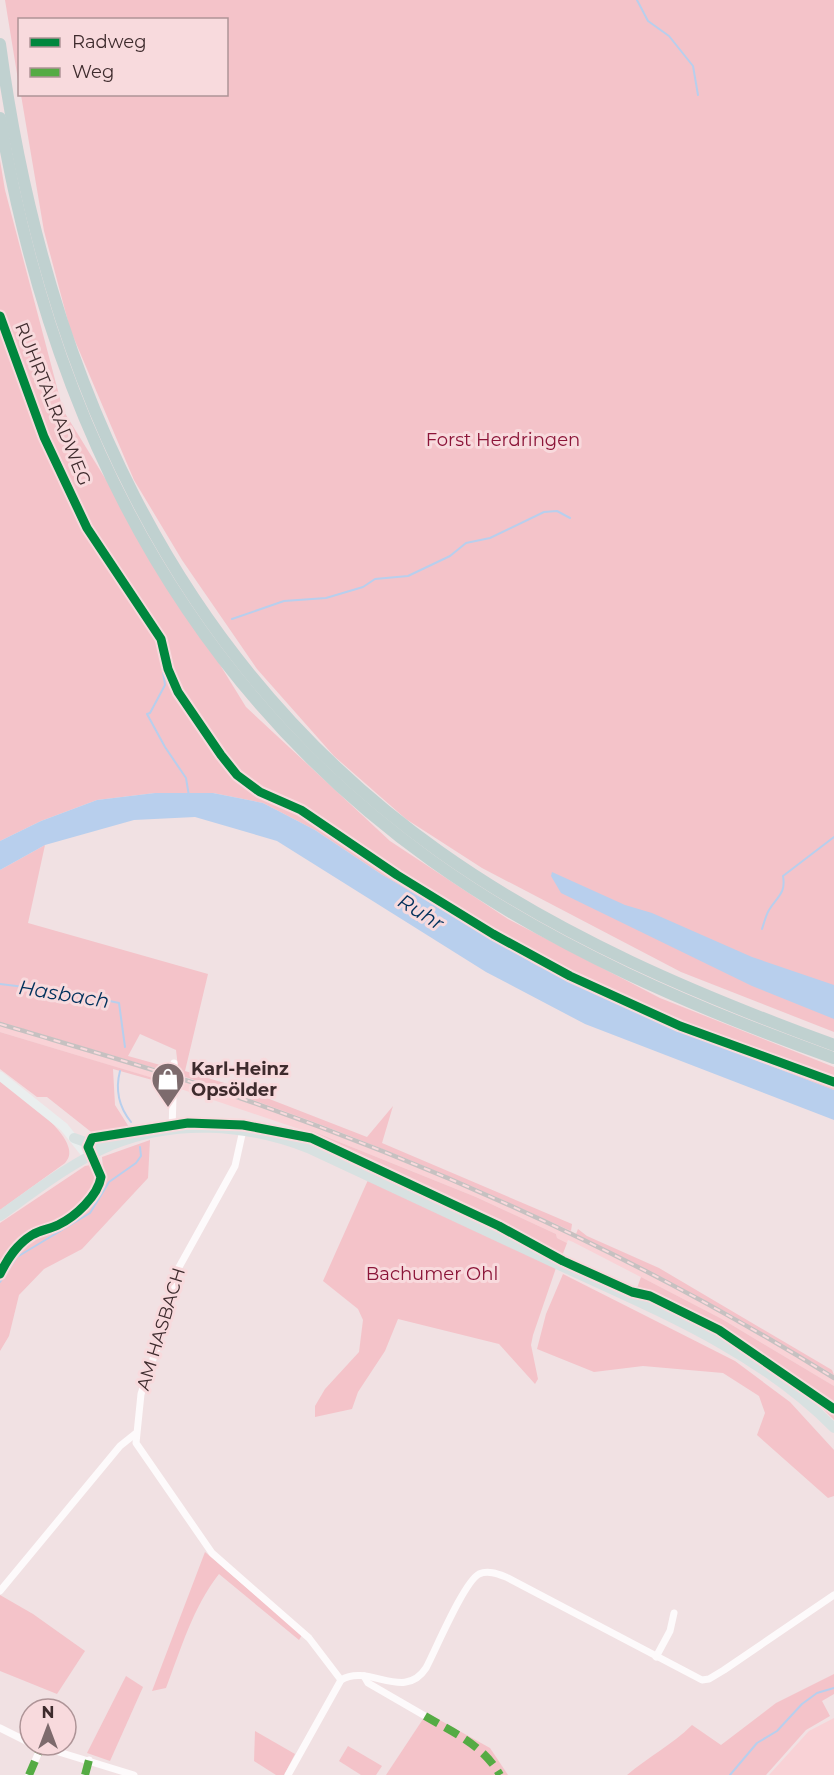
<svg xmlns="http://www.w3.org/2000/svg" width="834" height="1775" viewBox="0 0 834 1775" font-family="Montserrat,sans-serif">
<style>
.built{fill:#f9d2d6}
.green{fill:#f4c3c9}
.water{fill:#b8cfed}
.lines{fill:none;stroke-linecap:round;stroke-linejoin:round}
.stream{stroke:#b8cfed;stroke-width:2}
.street{stroke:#fdfafb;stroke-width:7}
.secondary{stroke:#eaeeee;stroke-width:9}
.primary{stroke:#d8e1e1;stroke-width:10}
.highway{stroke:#c0d1d0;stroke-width:12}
.rail-casing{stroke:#c6c1c1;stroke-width:4.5}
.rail{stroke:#f8dadd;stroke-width:2;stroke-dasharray:7;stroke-linecap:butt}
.quiet{stroke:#55ab44;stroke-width:8;stroke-dasharray:15 8;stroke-linecap:butt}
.cycleway-casing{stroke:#f8dadd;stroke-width:13}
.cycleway{stroke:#00873e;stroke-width:9}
.labels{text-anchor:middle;stroke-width:6;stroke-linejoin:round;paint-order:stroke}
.street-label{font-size:18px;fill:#3e2b2d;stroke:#f8dadd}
.park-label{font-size:18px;fill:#8b1438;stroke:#f8dadd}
.poi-label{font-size:18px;font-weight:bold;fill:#3e2b2d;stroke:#f8dadd;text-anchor:start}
.water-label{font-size:20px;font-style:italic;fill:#00315c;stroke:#f8dadd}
</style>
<rect width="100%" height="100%" fill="#f1e1e3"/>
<g class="built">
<path d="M 0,1022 L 261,1101 L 481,1190 L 571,1231 L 728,1313 L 834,1375 L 834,1386 L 722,1319 L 573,1242 L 568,1240 L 567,1243 L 557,1238 L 556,1234 L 476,1197 L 312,1131 L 308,1132 L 163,1083 L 162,1081 L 0,1032 Z"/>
<path d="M 834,1718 L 834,1775 L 769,1775 L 809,1731 Z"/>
</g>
<g class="green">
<path d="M 5,0 L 834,0 L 834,1032 L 681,972 L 482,868 L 406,819 L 334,756 L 257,669 L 182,560 L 134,480 L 70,329 L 44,231 L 21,95 L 226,94 L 226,20 L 20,20 L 19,86 Z"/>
<path d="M 0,160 L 5,190 L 63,410 L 246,707 L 390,841 L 508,919 L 660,998 L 834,1067 L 834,1090 L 667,1026 L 536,965 L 381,874 L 315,830 L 263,803 L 213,793 L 155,793 L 97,800 L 41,821 L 0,841 Z"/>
<path d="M 45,845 L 28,923 L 208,974 L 185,1071 L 244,1089 L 367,1137 L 393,1106 L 382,1143 L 572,1224 L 571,1231 C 443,1172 313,1118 179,1075 L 176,1050 L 140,1034 L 128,1056 L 171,1068 L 171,1073 L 0,1022 L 0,870 Z"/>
<path d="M 0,1032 L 163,1081 L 163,1083 L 113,1069 L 115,1105 L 129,1127 L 95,1135 L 47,1097 L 37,1097 L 0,1069 Z"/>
<path d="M 0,1080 C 16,1093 88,1141 65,1163 L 0,1210 Z"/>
<path d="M 312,1131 L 476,1197 L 556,1234 L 557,1238 L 567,1243 L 562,1256 L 408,1177 L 308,1132 Z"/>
<path d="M 150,1140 L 148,1178 L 82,1249 L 44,1269 L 19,1295 L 9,1336 L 0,1351 L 0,1279 L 12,1256 L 35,1235 L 76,1218 L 95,1199 L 104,1181 L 102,1157 Z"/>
<path d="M 95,1164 C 106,1185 77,1211 59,1221 C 51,1226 41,1227 33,1231 C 18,1239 7,1254 0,1269 L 0,1223 L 85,1166 Z"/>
<path d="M 368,1180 L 556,1268 L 533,1335 L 531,1345 L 538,1379 L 535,1384 L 499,1344 L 398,1319 L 385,1351 L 358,1392 L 352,1409 L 315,1417 L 315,1406 L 325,1389 L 359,1352 L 363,1320 L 358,1309 L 323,1281 Z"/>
<path d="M 578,1229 L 587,1236 L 659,1268 L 832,1370 L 834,1375 L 728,1313 L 576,1234 Z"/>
<path d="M 563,1274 L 735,1361 L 790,1402 L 834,1450 L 834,1496 L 828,1498 L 757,1435 L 765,1413 L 759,1396 L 723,1373 L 643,1366 L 594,1372 L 537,1349 L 546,1314 Z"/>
<path d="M 641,1277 L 722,1319 L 834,1386 L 834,1420 L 806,1392 L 809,1387 C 760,1355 692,1304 636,1291 Z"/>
<path d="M 205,1552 L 302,1635 L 299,1640 L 219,1574 C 193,1607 181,1649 166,1688 L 152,1691 Z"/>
<path d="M 0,1595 L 33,1614 L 85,1651 L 57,1694 L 0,1671 Z"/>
<path d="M 834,1674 L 834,1694 L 822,1701 L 830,1716 L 806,1730 L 766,1775 L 627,1775 C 648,1757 672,1745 692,1725 L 721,1745 L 776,1703 Z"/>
<path d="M 126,1676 L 143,1687 L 110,1761 L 87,1753 Z"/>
<path d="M 427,1713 L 490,1748 L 508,1775 L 386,1775 Z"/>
<path d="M 255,1731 L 295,1754 L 284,1775 L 276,1775 L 254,1761 Z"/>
<path d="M 348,1746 L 382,1766 L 376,1775 L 361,1775 L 339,1761 Z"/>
</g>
<g class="water">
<path d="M 155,793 L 213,793 L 263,803 L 315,830 L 381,874 L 536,965 L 667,1026 L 834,1090 L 834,1120 L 585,1024 L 486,972 L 277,841 L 195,817 L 134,820 L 45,845 L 0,870 L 0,841 L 41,821 L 97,800 Z"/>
<path d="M 552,872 L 625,905 L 652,913 L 752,957 L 834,985 L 834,1019 L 752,986 L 561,893 L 551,876 Z"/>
</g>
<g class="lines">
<g class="stream">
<path d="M 637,0 L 648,21 L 669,36 L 693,66 L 698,95"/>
<path d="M 232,619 L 284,601 L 326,598 L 363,587 L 375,579 L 408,576 L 450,556 L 466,543 L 490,538 L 544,512 L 557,511 L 570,518"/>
<path d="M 160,650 L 165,685 L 150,713 L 147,714 L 165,747 L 186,778 L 189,796"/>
<path d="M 762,929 C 764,923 766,915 769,910 C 778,896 786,893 783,876 L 834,837"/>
<path d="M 0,984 L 73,993 L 119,1003 L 125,1047"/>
<path d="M 120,1071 C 115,1090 119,1107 131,1122"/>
<path d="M 0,1282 L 17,1257 L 90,1213 L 109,1182 L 136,1163 L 141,1156 L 140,1147"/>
<path d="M 730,1775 L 757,1743 L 777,1731 L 802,1704 L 817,1693 L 834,1688"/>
</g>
<g class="street">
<path d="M 172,1130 L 174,1063"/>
<path d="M 243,1130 L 235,1166 L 178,1269 L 166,1321 L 141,1394 L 136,1443 L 212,1553 L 309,1638 L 341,1680"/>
<path d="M 0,1591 L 120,1446 L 135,1434"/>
<path d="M 656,1657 L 670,1631 L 674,1613"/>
<path d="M 364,1676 L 368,1683 L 425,1716"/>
<path d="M 0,1728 L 30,1743"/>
<path d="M 36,1745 L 134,1775"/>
<path d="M 29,1775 L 41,1747"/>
<path d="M 85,1775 L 89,1760"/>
<path d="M 288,1775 L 341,1680 C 369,1663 404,1702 426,1668 C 436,1649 464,1582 479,1574 C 488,1570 498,1574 506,1577 L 702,1680 L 709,1679 L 724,1670 L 834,1595"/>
</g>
<path class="secondary" d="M 0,1076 L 64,1127 L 88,1157"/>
<g class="primary">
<path d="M 74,1138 L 88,1143 L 109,1145"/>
<path d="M 0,1216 C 35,1191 72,1162 112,1145 C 174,1119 247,1124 308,1148 C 393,1187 477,1227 561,1266 C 658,1311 758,1351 834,1428"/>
</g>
<g class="highway">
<path d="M 0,44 C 43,365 169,660 440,852 C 560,937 697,995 834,1045"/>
<path d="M 0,118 C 51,418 180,680 432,861 C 554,948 694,1008 834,1058"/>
</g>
<defs>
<path id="rail" d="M 0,1024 C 80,1048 161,1071 240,1098 C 447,1170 648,1262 834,1378"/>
</defs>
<use href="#rail" class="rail-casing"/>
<use href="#rail" class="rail"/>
<g class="quiet">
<path d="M 425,1716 C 454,1733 483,1745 500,1775"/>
<path d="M 29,1775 L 41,1747"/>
<path d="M 85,1775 L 89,1760"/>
</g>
<defs>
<g id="cycleway">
<path d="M 0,316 L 44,437 L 87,528 L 161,639 L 168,669 L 178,692 L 221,755 L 237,775 L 260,792 L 301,810 L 397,875 L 493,934 L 570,976 L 680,1026 L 834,1082"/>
<path d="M 0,1274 C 8,1258 17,1244 32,1235 C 40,1230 50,1229 58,1225 C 75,1217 98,1196 101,1177 L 88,1147 L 92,1138 L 188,1123 L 243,1125 L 311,1138 L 499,1226 L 563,1261 L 632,1292 L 650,1296 L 719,1330 L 834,1409"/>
</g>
</defs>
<use href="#cycleway" class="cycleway-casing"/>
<use href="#cycleway" class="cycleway"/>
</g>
<defs>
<symbol id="shop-pin" viewBox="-11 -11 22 30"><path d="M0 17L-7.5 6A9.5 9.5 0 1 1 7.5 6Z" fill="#7d6b6d" stroke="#f8dadd"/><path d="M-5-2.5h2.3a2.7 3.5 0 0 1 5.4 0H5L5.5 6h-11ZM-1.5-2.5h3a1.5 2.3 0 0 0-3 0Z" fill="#fff"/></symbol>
</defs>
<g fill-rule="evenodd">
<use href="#shop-pin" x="149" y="1060" width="38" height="52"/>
</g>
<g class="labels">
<g class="street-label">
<text transform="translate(53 404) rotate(68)" y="6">RUHRTALRADWEG</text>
<text transform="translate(161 1329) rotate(-73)" y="6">AM HASBACH</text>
</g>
<g class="park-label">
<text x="503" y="446">Forst Herdringen</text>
<text x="432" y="1280">Bachumer Ohl</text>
</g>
<g class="poi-label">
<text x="191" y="1075">Karl-Heinz<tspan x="191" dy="21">Opsölder</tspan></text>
</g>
<g class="water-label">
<text transform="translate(421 912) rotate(32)" y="7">Ruhr</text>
<text transform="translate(64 994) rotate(9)" y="7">Hasbach</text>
</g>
</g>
<rect x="18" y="18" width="210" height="78" fill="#f8dadd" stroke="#ae9497" stroke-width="1.5"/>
<rect x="30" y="38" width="30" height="9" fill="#00873e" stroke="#ae9497" stroke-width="1.5"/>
<text x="72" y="48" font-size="18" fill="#3e2b2d">Radweg</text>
<rect x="30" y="68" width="30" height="9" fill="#55ab44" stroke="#ae9497" stroke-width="1.5"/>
<text x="72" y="78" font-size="18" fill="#3e2b2d">Weg</text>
<g transform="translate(48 1727)"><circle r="28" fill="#f8dadd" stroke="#ae9497" stroke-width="1.5"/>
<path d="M0-4.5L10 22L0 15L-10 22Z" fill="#7d6b6d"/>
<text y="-9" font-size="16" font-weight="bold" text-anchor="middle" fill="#3e2b2d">N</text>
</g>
</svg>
